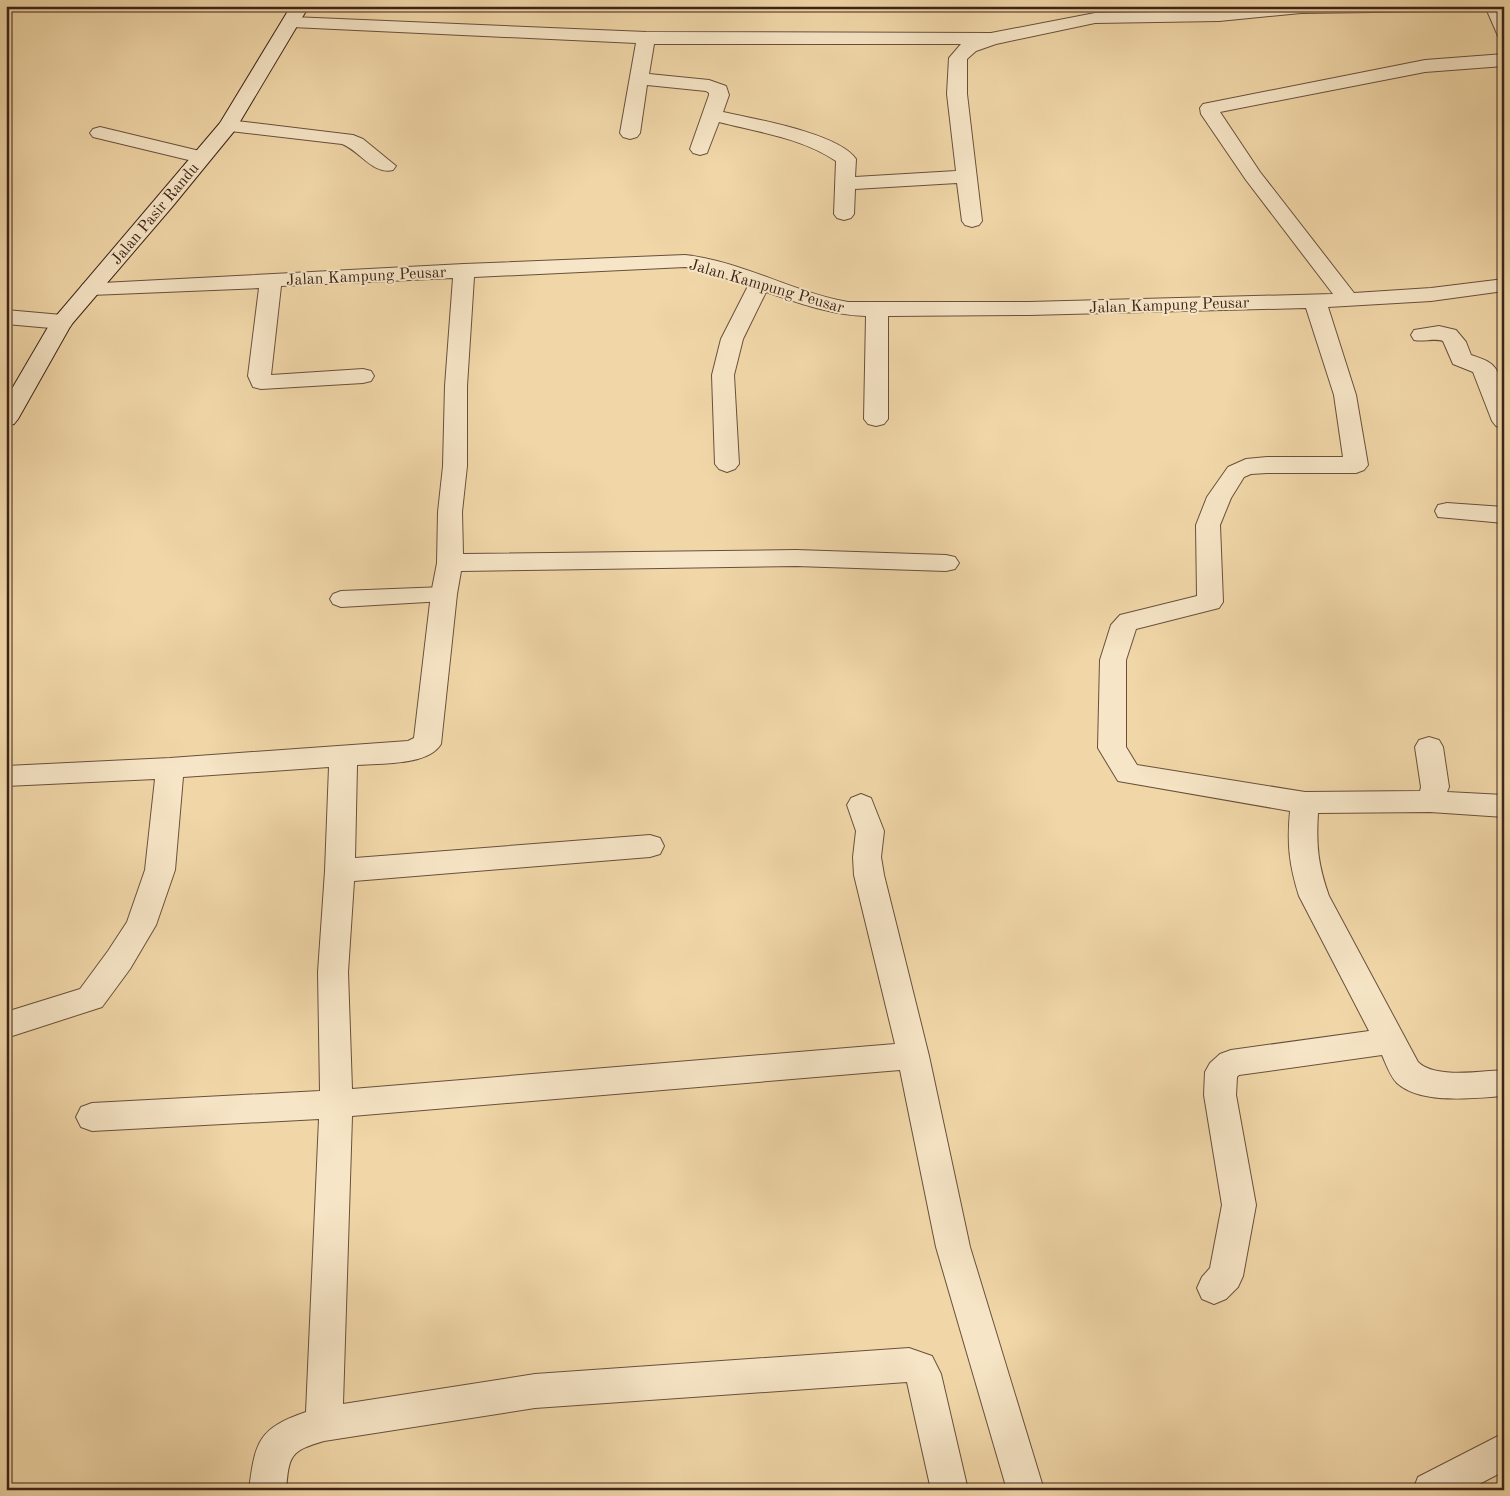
<svg xmlns="http://www.w3.org/2000/svg" width="1510" height="1496" viewBox="0 0 1510 1496" font-family="'Old Standard TT',serif">
<style>
.lines{fill:none;stroke-linecap:round;stroke-linejoin:round}
.service-casing{stroke:#69503c;stroke-width:2}
.minor-casing{stroke:#69503c;stroke-width:2}
.secondary-casing{stroke:#3c2318;stroke-width:2}
.service{fill:#f6e5c6;fill-rule:evenodd}
.minor{fill:#f6e5c6;fill-rule:evenodd}
.secondary{fill:#f6e5c6;fill-rule:evenodd}
.labels{text-anchor:middle;stroke-width:4;stroke-linejoin:round;paint-order:stroke}
.far-street-label{font-size:16px;fill:#3c2318;stroke:#f6e5c6}
</style>
<rect width="100%" height="100%" fill="#f1d7a8"/>
<filter id="stains"><feTurbulence type="fractalNoise" baseFrequency=".004" numOctaves="4"/><feColorMatrix values="0 0 0 0 .2 0 0 0 0 .09 0 0 0 0 .02 0 0 0 .5 -.17"/></filter>
<radialGradient id="worn" r=".72"><stop offset=".6" stop-color="#630" stop-opacity="0"/><stop offset="1" stop-color="#630" stop-opacity=".3"/></radialGradient>
<g class="lines">
<defs>
<path id="service" d="M 444,587 L 452,589 L 455,594 L 452,599 L 444,601 L 341,607 L 333,604 L 330,599 L 333,594 L 341,591 Z"/>
<g id="minor">
<path d="M 1264,6 L 1454,6 L 1451,10 L 1445,11 L 1301,13 L 1219,21 L 1095,23 L 996,44 L 976,51 L 967,59 L 967,94 L 982,221 L 979,225 L 972,227 L 965,225 L 962,221 L 957,183 L 855,189 L 854,214 L 851,218 L 844,220 L 837,218 L 834,214 L 836,161 C 802,138 758,132 719,122 L 707,153 L 700,155 L 693,153 L 690,149 L 709,95 L 709,93 L 706,91 L 647,85 L 640,133 L 637,137 L 630,139 L 623,137 L 620,133 L 636,43 L 292,27 L 286,26 L 283,22 L 286,18 L 292,17 L 646,32 L 991,33 L 1095,13 L 1219,11 ZM 654,44 L 961,44 L 949,58 L 947,94 L 956,171 L 855,177 L 856,159 C 838,133 754,119 723,112 L 729,95 L 726,86 L 709,80 L 649,74 Z"/>
<path d="M 1485,6 L 1503,6 L 1504,37 L 1498,36 Z"/>
<path d="M 1504,54 L 1504,66 L 1425,72 L 1220,112 L 1260,172 L 1354,293 L 1431,288 L 1504,279 L 1504,291 L 1431,301 L 1328,307 L 1356,395 L 1368,465 L 1364,470 L 1356,473 L 1267,473 L 1251,474 L 1244,477 L 1231,498 L 1220,525 L 1223,602 L 1219,608 L 1136,629 L 1126,660 L 1126,747 L 1137,765 L 1305,792 L 1420,791 L 1421,787 L 1415,747 L 1419,740 L 1429,737 L 1439,740 L 1443,747 L 1449,787 L 1447,792 L 1504,795 L 1504,817 L 1430,812 L 1318,813 C 1316,846 1318,865 1329,896 L 1418,1062 C 1435,1079 1481,1071 1504,1070 L 1504,1096 C 1474,1098 1421,1105 1397,1083 C 1390,1076 1386,1064 1382,1055 L 1239,1075 L 1237,1077 L 1236,1095 L 1256,1205 L 1243,1276 L 1238,1287 L 1226,1299 L 1214,1304 L 1202,1299 L 1197,1288 L 1202,1277 L 1210,1268 L 1222,1205 L 1204,1095 L 1205,1072 L 1210,1063 L 1220,1054 L 1231,1050 L 1369,1031 L 1299,896 C 1289,864 1287,844 1290,811 L 1118,781 L 1098,748 L 1100,660 L 1111,625 L 1120,615 L 1197,596 L 1196,525 L 1207,497 L 1228,467 L 1246,459 L 1267,457 L 1343,457 L 1334,395 L 1306,308 L 1029,315 L 888,316 L 888,419 L 884,424 L 876,426 L 868,424 L 864,419 L 866,316 C 831,315 799,303 766,292 L 743,339 L 734,375 L 739,464 L 735,469 L 727,472 L 719,469 L 715,464 L 712,375 L 721,339 L 748,286 L 700,269 L 685,267 L 474,277 L 467,386 L 467,466 L 462,512 L 463,554 L 796,550 L 946,555 L 955,557 L 959,563 L 955,569 L 946,571 L 796,566 L 461,571 L 457,594 L 441,744 C 428,766 380,763 357,765 L 355,858 L 650,835 L 660,838 L 664,846 L 660,854 L 650,857 L 354,881 L 348,972 L 352,1089 L 895,1044 L 854,875 L 853,857 L 856,831 L 847,805 L 851,798 L 861,794 L 871,798 L 884,831 L 881,857 L 884,875 L 929,1056 L 970,1247 L 1044,1490 L 1007,1490 L 936,1247 L 900,1070 L 352,1116 L 343,1404 L 535,1374 L 909,1348 L 932,1356 L 941,1374 L 968,1490 L 931,1490 L 907,1382 L 535,1408 L 324,1441 C 290,1451 289,1455 286,1490 L 249,1490 C 255,1441 259,1428 306,1412 L 319,1119 L 92,1131 L 81,1127 L 76,1117 L 81,1107 L 92,1103 L 320,1091 L 318,972 L 325,871 L 329,767 L 183,777 L 175,870 L 156,925 L 130,969 L 102,1007 L 6,1038 L 6,1012 L 80,989 L 108,951 L 127,922 L 145,870 L 155,779 L 6,786 L 6,766 L 170,758 L 408,741 L 414,738 L 431,594 L 437,563 L 438,512 L 443,466 L 445,386 L 453,278 L 281,286 L 271,375 L 363,369 L 371,371 L 374,376 L 371,381 L 363,383 L 261,389 L 253,387 L 248,376 L 259,288 L 91,295 L 83,294 L 80,289 L 83,284 L 464,264 L 685,255 C 741,261 792,292 848,302 L 1029,302 L 1333,294 L 1246,180 L 1201,114 L 1200,108 L 1203,104 L 1425,60 Z"/>
<path d="M 228,120 L 353,135 L 363,139 L 396,166 L 393,170 C 373,175 360,151 342,144 L 221,130 L 218,126 L 221,122 Z"/>
<path d="M 100,127 L 208,153 L 211,157 L 208,161 L 201,163 L 93,137 L 90,133 L 93,129 Z"/>
<path d="M 6,310 L 62,315 L 70,317 L 73,322 L 70,327 L 62,329 L 6,324 Z"/>
<path d="M 1439,326 L 1456,330 L 1466,342 L 1471,355 C 1477,357 1484,359 1490,363 C 1506,373 1504,412 1504,428 L 1496,426 L 1492,421 L 1473,372 L 1453,364 L 1443,341 C 1434,338 1424,342 1414,340 L 1411,335 L 1414,330 Z"/>
<path d="M 1447,503 L 1504,507 L 1504,523 L 1438,517 L 1435,511 L 1438,505 Z"/>
<path d="M 1504,1433 L 1504,1471 L 1468,1490 L 1413,1490 L 1418,1477 Z"/>
</g>
<path id="secondary" d="M 291,6 L 309,6 L 235,130 L 172,207 L 71,325 L 18,419 L 14,424 L 6,426 L 6,399 L 51,322 L 220,123 Z"/>
</defs>
<use href="#service" class="service-casing"/>
<use href="#minor" class="minor-casing"/>
<use href="#secondary" class="secondary-casing"/>
<use href="#service" class="service"/>
<use href="#minor" class="minor"/>
<use href="#secondary" class="secondary"/>
</g>
<g class="labels">
<g class="far-street-label">
<text transform="translate(154 213) rotate(-50)" y="6">Jalan Pasir Randu</text>
<text transform="translate(366 275) rotate(-3)" y="6">Jalan Kampung Peusar</text>
<text transform="translate(767 285) rotate(16)" y="6">Jalan Kampung Peusar</text>
<text transform="translate(1169 304) rotate(-2)" y="6">Jalan Kampung Peusar</text>
</g>
</g>
<rect width="1510" height="1496" fill="none" stroke="#f1d7a8" stroke-width="25"/>
<rect x="8" y="8" width="1495" height="1481" fill="none" stroke="#3c2318" stroke-width="2.5"/>
<rect x="12" y="12" width="1485" height="1471" fill="none" stroke="#3c2318"/>
<rect width="100%" height="100%" filter="url(#stains)"/>
<rect width="100%" height="100%" fill="url(#worn)"/>
</svg>
